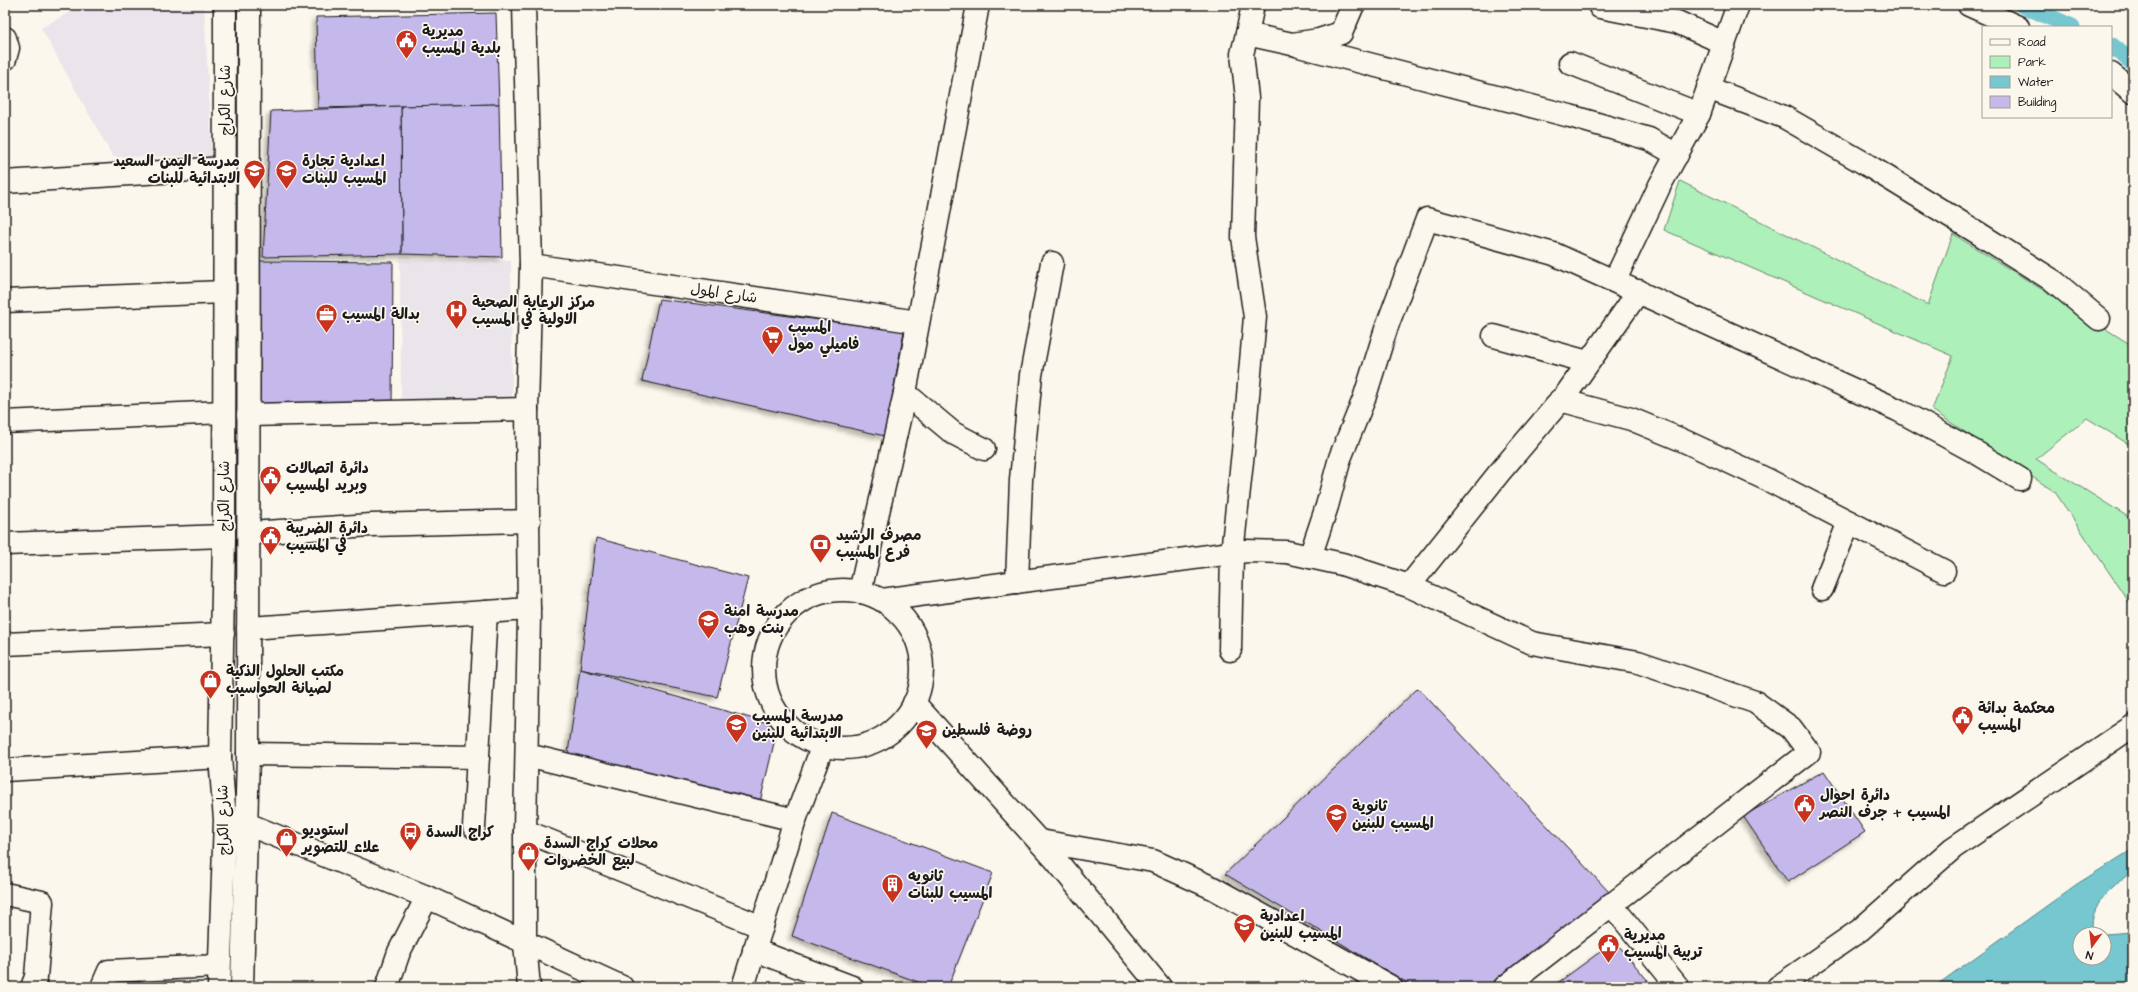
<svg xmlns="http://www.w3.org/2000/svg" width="2138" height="992" viewBox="0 0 2138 992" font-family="'Architects Daughter','Playpen Sans Arabic',sans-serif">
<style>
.built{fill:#eae4eb}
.green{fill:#aef0b9;stroke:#65866a}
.water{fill:#76c7d0;stroke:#528388}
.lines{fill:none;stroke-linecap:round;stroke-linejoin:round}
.canal{stroke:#76c7d0;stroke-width:17}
.building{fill:#c4b9ea;stroke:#1c1c1c;filter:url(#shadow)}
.minor-casing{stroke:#1c1c1c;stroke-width:25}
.major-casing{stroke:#1c1c1c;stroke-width:25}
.minor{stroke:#fbf7ec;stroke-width:22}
.major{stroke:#fbf7ec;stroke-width:22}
.labels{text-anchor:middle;stroke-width:3.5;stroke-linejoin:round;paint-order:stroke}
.poi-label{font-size:15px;font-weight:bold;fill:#1c1c1c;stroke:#fbf7ec;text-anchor:start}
.street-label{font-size:15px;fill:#1c1c1c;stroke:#fbf7ec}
</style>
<defs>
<filter id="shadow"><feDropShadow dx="-3.5" dy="3.5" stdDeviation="2" flood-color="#0004"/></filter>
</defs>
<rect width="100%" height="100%" fill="#fbf7ec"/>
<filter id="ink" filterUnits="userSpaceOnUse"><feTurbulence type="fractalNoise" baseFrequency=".025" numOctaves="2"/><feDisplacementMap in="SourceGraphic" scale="8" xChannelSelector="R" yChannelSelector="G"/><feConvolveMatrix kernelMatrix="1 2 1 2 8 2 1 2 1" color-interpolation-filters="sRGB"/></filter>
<g filter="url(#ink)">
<g class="built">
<path d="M 83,5 L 204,5 L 212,156 L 113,157 L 41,28 Z"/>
<path d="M 400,260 L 511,260 L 512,401 L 401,402 Z"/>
</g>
<path class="green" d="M 1680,181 L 1928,305 L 1953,234 L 2133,346 L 2133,447 L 2087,418 L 2036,459 L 2133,520 L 2133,608 L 2055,492 L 1932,410 L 1953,356 L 1664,230 Z"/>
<path class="water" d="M 2133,849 L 2133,871 C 2114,885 2093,901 2092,925 L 2096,931 L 2103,934 L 2080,934 L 2080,958 L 2104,958 L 2104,934 L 2133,932 L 2133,987 L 1934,987 L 2077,884 Z"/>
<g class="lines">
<g class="canal">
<path d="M 2023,5 L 2072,27"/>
<path d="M 2111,45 L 2133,63"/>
</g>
</g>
<g class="building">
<path d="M 496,13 L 499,104 L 318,108 L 316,17 Z"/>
<path d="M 499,104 L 502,257 L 402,254 L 401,106 Z"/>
<path d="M 401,106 L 402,254 L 263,257 L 271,111 Z"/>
<path d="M 260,261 L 393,262 L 392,407 L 259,406 Z"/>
<path d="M 659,299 L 904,331 L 885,436 L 642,381 Z"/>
<path d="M 596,538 L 748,578 L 717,697 L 580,669 Z"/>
<path d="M 580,669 L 778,726 L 760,802 L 568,753 Z"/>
<path d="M 1418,688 L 1609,892 L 1486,987 L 1414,987 L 1225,874 Z"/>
<path d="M 1824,771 L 1865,832 L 1788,882 L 1743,816 Z"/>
<path d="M 832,813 L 993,873 L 948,987 L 932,987 L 792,936 Z"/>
<path d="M 1615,941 L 1653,987 L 1552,987 Z"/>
</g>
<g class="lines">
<defs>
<g id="minor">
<path d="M 524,5 L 531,265 L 527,409 L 529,617 L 525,831 L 525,944 L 529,987"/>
<path d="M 1969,5 L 2018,27"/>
<path d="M 1600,7 L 1677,22 L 1724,43"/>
<path d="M 1247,34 L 1253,5"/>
<path d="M 5,38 L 8,48 L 5,59"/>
<path d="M 1299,46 L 1570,116 L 1649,139 L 1677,155"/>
<path d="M 1570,63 L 1699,114"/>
<path d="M 2111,74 L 2133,92"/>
<path d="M 1708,88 L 1784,117 L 1864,163 L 1978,233 L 2055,282 L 2099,319"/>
<path d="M 5,182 L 224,168"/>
<path d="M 531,265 L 918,322"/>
<path d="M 1615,280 L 1660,185 L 1699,114 L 1738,5"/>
<path d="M 5,301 L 224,292"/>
<path d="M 1494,336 L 1588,362"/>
<path d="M 905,393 L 953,433 L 984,449"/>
<path d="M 1560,400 L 1631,419 L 1682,440 L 1768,480 L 1944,571"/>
<path d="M 248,415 L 527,409"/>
<path d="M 5,422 L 224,412"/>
<path d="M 249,533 L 371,525 L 529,521"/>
<path d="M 5,544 L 224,536"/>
<path d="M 1310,557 L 1327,506 L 1340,458 L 1364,399 L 1386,329 L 1427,219 L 1554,254 L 1898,410 L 1977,453 L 2020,479"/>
<path d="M 1017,582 L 1021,480 L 1031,375 L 1052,263"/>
<path d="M 1409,586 L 1499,473 L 1567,393 L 1639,291"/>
<path d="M 1822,589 L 1849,522"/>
<circle cx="843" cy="669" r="79"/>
<path d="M 860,592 L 905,393 L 978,5"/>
<path d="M 882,600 L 1246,551 L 1287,552 L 1342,564 L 1409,586 L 1532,643 L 1638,662 L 1755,702 L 1791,728 L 1809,752 L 1505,987"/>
<path d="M 248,628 L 529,609"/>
<path d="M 5,644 L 223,634"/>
<path d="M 1230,650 L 1232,553 L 1243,452 L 1255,317 L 1243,237 L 1247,98 L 1242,54 L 1247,34 L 1292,44 L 1319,40 L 1341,33 L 1353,5"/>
<path d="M 914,703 L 1055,859 L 1160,987"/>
<path d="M 248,754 L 478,757"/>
<path d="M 527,755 L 795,820"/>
<path d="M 5,770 L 220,757"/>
<path d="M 228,821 L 247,824 L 427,897 L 622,987"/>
<path d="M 474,827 L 486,612"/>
<path d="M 525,831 L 762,927"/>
<path d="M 1040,841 L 1153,861 L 1213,888 L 1391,987"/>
<path d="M 5,894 L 42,902 L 36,977 L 32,987"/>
<path d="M 1611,904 L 1678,987"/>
<path d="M 754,950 L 852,987"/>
<path d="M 102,987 L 109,971 L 219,966"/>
<path d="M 387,987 L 399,952 L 427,897"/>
<path d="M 743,987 L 795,820 L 823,745"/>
<path d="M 1778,987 L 1860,930 L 1953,848 L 2133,726"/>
</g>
<g id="major">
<path d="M 219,987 L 225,820 L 220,757 L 224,536 L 225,5"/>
<path d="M 242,987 L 248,754 L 249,5"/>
</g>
</defs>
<use href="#minor" class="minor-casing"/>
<use href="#major" class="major-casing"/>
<use href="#minor" class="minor"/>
<use href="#major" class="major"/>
</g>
</g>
<defs>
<symbol id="civic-pin" viewBox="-11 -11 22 30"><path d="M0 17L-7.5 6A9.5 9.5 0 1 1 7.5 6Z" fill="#c8321e" stroke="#fbf7ec"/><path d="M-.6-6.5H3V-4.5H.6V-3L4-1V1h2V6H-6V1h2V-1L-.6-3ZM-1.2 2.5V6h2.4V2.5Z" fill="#fff"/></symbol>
<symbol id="school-pin" viewBox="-11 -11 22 30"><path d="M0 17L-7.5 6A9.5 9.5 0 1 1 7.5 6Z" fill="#c8321e" stroke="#fbf7ec"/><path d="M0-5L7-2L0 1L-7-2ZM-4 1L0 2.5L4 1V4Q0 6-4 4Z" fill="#fff"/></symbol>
<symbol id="hospital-pin" viewBox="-11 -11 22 30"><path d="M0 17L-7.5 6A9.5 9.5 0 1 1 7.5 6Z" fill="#c8321e" stroke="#fbf7ec"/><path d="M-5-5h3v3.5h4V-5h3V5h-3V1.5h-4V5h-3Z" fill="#fff"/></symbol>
<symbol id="office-pin" viewBox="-11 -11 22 30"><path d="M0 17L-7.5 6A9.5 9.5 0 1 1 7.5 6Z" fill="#c8321e" stroke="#fbf7ec"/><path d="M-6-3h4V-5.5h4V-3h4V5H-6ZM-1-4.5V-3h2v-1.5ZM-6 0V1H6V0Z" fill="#fff"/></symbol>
<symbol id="supermarket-pin" viewBox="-11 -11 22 30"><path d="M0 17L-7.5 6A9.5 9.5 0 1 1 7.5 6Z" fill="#c8321e" stroke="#fbf7ec"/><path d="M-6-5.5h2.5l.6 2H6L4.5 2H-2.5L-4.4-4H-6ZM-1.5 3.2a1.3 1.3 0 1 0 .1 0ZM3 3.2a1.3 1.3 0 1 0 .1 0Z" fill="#fff"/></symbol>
<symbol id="bank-pin" viewBox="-11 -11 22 30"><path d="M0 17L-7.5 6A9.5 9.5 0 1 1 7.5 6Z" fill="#c8321e" stroke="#fbf7ec"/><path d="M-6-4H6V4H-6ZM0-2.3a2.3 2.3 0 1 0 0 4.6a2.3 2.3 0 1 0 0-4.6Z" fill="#fff"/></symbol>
<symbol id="shop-pin" viewBox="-11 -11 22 30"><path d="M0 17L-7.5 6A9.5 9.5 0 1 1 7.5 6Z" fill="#c8321e" stroke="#fbf7ec"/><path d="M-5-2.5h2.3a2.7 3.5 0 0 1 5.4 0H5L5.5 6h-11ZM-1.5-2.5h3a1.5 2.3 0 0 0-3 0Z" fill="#fff"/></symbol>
<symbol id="bus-pin" viewBox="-11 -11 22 30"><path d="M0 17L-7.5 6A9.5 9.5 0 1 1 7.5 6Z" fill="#c8321e" stroke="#fbf7ec"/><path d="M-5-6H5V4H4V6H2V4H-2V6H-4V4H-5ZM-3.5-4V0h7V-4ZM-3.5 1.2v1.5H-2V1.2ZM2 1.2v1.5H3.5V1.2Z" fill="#fff"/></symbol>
<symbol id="building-pin" viewBox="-11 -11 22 30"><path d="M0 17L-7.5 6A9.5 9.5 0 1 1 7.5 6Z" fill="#c8321e" stroke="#fbf7ec"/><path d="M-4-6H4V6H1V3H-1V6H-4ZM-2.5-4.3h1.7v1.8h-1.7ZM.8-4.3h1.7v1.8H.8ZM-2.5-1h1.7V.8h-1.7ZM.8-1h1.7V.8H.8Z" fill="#fff"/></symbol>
</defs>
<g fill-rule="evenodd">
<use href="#civic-pin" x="394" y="28" width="25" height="34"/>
<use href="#school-pin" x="242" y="158" width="25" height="34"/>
<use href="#school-pin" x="274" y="158" width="25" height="34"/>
<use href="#hospital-pin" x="444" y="298" width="25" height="34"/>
<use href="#office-pin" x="314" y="302" width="25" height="34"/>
<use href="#supermarket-pin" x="760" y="324" width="25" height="34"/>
<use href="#civic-pin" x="258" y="464" width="25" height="34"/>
<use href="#civic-pin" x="258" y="524" width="25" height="34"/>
<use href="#bank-pin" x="808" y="532" width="25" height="34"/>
<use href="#school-pin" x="696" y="608" width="25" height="34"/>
<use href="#shop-pin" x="198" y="668" width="25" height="34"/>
<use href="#civic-pin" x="1950" y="704" width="25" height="34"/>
<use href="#school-pin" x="724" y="712" width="25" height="34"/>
<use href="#school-pin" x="914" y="718" width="25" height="34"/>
<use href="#civic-pin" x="1792" y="792" width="25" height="34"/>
<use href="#school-pin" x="1324" y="802" width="25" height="34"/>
<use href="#bus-pin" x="398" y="820" width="25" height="34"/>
<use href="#shop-pin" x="274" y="826" width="25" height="34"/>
<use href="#shop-pin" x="516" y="840" width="25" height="34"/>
<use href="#building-pin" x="880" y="872" width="25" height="34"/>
<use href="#school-pin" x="1232" y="912" width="25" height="34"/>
<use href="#civic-pin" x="1596" y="932" width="25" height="34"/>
</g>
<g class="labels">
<g class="poi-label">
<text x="422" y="36">مديرية<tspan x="422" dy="17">بلدية المسيب</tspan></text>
<text x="240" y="166" text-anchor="end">مدرسة اليمن السعيد<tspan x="240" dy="17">الابتدائية للبنات</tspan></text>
<text x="302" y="166">اعدادية تجارة<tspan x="302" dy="17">المسيب للبنات</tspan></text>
<text x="472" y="307">مركز الرعاية الصحية<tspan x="472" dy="17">الاولية في المسيب</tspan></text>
<text x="342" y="319">بدالة المسيب</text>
<text x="788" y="332">المسيب<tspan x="788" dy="17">فاميلي مول</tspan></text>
<text x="286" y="473">دائرة اتصالات<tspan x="286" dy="17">وبريد المسيب</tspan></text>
<text x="286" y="533">دائرة الضريبة<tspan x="286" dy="17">في المسيب</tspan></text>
<text x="836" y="540">مصرف الرشيد<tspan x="836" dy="17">فرع المسيب</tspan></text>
<text x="724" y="616">مدرسة امنة<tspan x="724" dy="17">بنت وهب</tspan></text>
<text x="226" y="676">مكتب الحلول الذكية<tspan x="226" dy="17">لصيانة الحواسيب</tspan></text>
<text x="1978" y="713">محكمة بدائة<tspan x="1978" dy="17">المسيب</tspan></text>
<text x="752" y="721">مدرسة المسيب<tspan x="752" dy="17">الابتدائية للبنين</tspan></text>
<text x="942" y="735">روضة فلسطين</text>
<text x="1820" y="800">دائرة احوال<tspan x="1820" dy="17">المسيب + جرف النصر</tspan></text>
<text x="1352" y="811">ثانوية<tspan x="1352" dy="17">المسيب للبنين</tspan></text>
<text x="302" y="835">استوديو<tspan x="302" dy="17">علاء للتصوير</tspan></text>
<text x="426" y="837">كراج السدة</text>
<text x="544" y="848">محلات كراج السدة<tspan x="544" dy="17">لبيع الخضروات</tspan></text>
<text x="908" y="881">ثانويه<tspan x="908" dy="17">المسيب للبنات</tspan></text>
<text x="1260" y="921">اعدادية<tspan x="1260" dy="17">المسيب للبنين</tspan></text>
<text x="1624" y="940">مديرية<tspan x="1624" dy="17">تربية المسيب</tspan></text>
</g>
<g class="street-label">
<text transform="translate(225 100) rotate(-90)" y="5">شارع الكراج</text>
<text transform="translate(724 293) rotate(8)" y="5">شارع المول</text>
<text transform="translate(224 496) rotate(-90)" y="5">شارع الكراج</text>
<text transform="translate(223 820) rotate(-91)" y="5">شارع الكراج</text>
</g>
</g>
<rect width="2138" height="992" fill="none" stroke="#fbf7ec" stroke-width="20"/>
<rect x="10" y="10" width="2118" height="972" fill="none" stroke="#1c1c1c" stroke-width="1.5" filter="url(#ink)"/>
<rect x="1982" y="26" width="130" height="92" fill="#fbf7ec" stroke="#a29f99"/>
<rect x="1990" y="39" width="20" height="6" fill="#fbf7ec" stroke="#a29f99"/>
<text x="2018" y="46" font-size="12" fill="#1c1c1c">Road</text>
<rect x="1990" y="56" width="20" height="12" fill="#aef0b9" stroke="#a29f99"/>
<text x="2018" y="66" font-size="12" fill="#1c1c1c">Park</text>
<rect x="1990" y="76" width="20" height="12" fill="#76c7d0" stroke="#a29f99"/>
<text x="2018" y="86" font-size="12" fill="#1c1c1c">Water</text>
<rect x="1990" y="96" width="20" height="12" fill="#c4b9ea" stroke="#a29f99"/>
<text x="2018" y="106" font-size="12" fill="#1c1c1c">Building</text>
<g transform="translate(2092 946) rotate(195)"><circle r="19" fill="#fbf7ec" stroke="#a29f99"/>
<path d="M0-3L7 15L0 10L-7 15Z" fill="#c8321e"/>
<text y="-6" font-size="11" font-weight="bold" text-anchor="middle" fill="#1c1c1c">N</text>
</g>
</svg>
